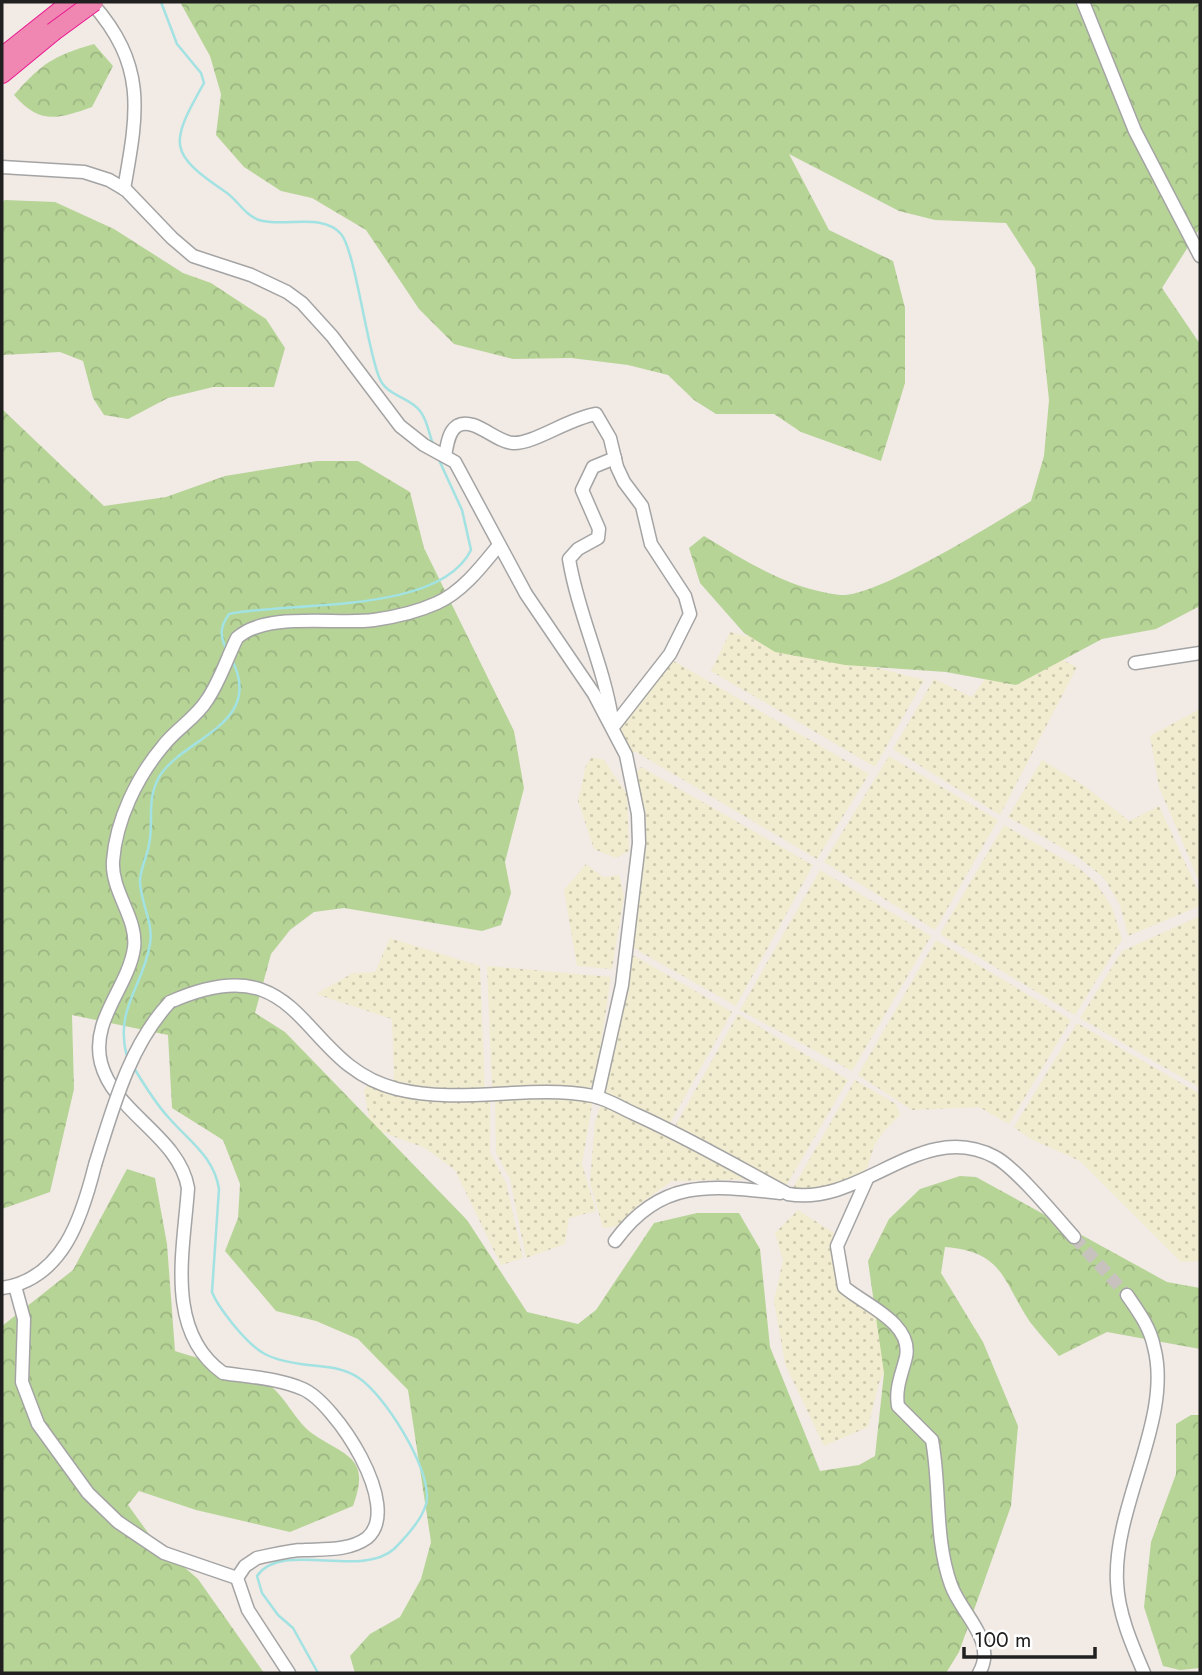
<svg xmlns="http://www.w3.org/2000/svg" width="1202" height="1675" viewBox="0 0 1202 1675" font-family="Jost,sans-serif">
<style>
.farmland{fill:url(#farmland-dots)}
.forest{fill:url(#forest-crowns)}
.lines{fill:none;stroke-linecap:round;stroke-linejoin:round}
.stream{stroke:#a2e2e2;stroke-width:2.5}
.minor-tunnel{stroke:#c7c2be;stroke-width:12;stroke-dasharray:12 6;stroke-linecap:butt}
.minor-casing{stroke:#a4a4a4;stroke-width:15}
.highway-casing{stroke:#ea1790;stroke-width:20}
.minor{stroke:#fff;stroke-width:12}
.highway{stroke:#ef87b2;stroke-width:18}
.minor-bridge-casing{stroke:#a4a4a4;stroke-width:15;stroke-linecap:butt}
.highway-bridge-casing{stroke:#ea1790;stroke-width:20;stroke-linecap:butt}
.minor-bridge{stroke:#fff;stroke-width:12}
.highway-bridge{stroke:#ef87b2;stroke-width:18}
</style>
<defs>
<pattern id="farmland-dots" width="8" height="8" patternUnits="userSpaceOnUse" patternTransform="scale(1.75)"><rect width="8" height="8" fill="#f1eccf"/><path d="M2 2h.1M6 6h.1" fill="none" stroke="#cecab1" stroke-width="1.8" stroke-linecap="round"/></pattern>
<pattern id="forest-crowns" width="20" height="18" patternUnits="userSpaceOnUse" patternTransform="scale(1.75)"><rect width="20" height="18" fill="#b7d497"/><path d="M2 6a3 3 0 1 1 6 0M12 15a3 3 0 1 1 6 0" fill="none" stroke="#9db682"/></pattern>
</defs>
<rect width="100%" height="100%" fill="#f1eae5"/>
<g class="farmland">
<path d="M 730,632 L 819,653 L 924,680 L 875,767 L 711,671 Z"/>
<path d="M 1015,637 L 1077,667 L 1000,815 L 893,749 L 934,679 L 972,697 Z"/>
<path d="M 670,659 L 869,774 L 817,859 L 636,752 L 629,752 L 617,728 Z"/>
<path d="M 1200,709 L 1200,883 L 1159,787 L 1150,736 Z"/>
<path d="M 889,756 L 998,820 L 935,930 L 824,862 Z"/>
<path d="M 592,757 L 604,760 L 627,794 L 629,851 L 616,858 L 594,849 L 578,801 L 586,765 Z"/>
<path d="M 1042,760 L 1086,787 L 1129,821 L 1159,806 L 1200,895 L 1200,906 L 1128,936 L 1120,905 L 1104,878 L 1078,857 L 1008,817 Z"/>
<path d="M 641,767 L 813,865 L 736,1006 L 630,946 L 642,832 L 633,776 Z"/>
<path d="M 1004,825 L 1079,868 L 1096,883 L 1112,907 L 1122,939 L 1075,1015 L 940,934 Z"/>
<path d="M 586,864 L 603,877 L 619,875 L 624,896 L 612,969 L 577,966 L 564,890 Z"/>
<path d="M 820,870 L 931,936 L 852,1071 L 740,1010 Z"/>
<path d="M 1200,916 L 1200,1088 L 1080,1018 L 1122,951 Z"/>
<path d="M 390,938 L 480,966 L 485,1090 L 424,1087 L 394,1081 L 392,1019 L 316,994 L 353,973 L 375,972 Z"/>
<path d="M 936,940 L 1071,1020 L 1009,1124 L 979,1107 L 912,1110 L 858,1075 Z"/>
<path d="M 629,953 L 732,1012 L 669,1125 L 601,1091 Z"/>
<path d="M 487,966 L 611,977 L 595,1083 L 585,1091 L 492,1088 Z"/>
<path d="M 738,1014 L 848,1080 L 786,1186 L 674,1128 Z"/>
<path d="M 1077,1023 L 1200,1094 L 1200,1261 L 1181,1262 L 1080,1161 L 1029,1138 L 1014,1127 Z"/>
<path d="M 855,1080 L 896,1104 L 900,1115 L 885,1130 L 875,1144 L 867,1168 L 856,1178 L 822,1190 L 793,1188 Z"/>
<path d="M 368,1085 L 410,1098 L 490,1097 L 490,1152 L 506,1183 L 523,1258 L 501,1265 L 455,1170 L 425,1148 L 371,1128 L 364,1090 Z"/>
<path d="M 551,1096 L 593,1099 L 582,1164 L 596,1211 L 569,1218 L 565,1244 L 526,1258 L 510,1179 L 496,1153 L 495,1098 Z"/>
<path d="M 601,1104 L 677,1138 L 748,1179 L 672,1181 L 637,1206 L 617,1226 L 603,1228 L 590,1182 L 595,1122 Z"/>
<path d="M 798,1210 L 834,1233 L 830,1245 L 839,1290 L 888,1325 L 897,1346 L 879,1383 L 868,1427 L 824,1446 L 785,1364 L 774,1301 L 783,1260 L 775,1233 Z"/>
</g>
<g class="forest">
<path d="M 180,2 L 1200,2 L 1200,228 L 1162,288 L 1200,344 L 1200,606 L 1156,629 L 1102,639 L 1016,685 L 946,672 L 845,665 L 775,652 L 744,633 L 700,583 L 689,548 L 704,536 C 747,562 789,589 840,595 C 876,598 996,522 1031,501 L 1044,456 L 1049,400 L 1035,268 L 1006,223 L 935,220 L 899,211 L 789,154 L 829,230 L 893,261 L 905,308 L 905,383 L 881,461 L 801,432 L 774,414 L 716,414 L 694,400 L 668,375 L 628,365 L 571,358 L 513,359 L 454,344 L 419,309 L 366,230 L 312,198 L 281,191 L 244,167 L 216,135 L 221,94 L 210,56 Z"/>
<path d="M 94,44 L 113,66 L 92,107 C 58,119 40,125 14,95 C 42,63 53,56 94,44 Z"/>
<path d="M 5,200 L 55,202 L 114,229 L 183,273 L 211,283 L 266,319 L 285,348 L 274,387 L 213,387 L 168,398 L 128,419 L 104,415 L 93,398 L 83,361 L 60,352 L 2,355 L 2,202 Z"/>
<path d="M 2,409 L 104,506 L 166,497 L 225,476 L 317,461 L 358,461 L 410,492 L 424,548 L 514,731 L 524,788 L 505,862 L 511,893 L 501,925 L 482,931 L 344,908 L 314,912 L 290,930 L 271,954 L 255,1013 L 285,1032 L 467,1220 L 527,1312 L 578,1324 L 596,1310 L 654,1223 L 697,1213 L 739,1213 L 760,1249 L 770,1347 L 820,1471 L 859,1465 L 875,1456 L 884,1373 L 868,1261 L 889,1219 L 920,1189 L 960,1176 L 976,1177 L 1167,1282 L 1200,1288 L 1200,1349 L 1107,1332 L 1059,1356 C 1050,1345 1039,1334 1030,1322 C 1002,1280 1004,1252 945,1247 L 941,1273 L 983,1342 L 1018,1426 L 1011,1506 L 959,1652 L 946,1673 L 355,1673 L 350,1656 L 370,1634 L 400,1617 L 421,1579 L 431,1542 L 408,1390 L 358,1339 L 316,1321 L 276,1311 L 225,1251 L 238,1218 L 240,1184 L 223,1140 L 172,1108 L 168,1035 L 72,1015 L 74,1089 L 50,1192 L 2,1209 Z"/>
<path d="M 127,1169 L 155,1178 L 167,1244 L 175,1351 C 203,1360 242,1369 266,1383 C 285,1394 295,1422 313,1434 C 347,1457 371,1457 353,1506 L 290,1532 L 196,1510 L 139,1491 L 128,1505 L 154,1541 L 198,1579 L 264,1673 L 2,1673 L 2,1326 L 73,1270 Z"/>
<path d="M 1191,1415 L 1200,1415 L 1200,1668 L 1180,1670 L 1163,1666 L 1144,1607 L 1151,1542 L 1176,1474 L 1176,1424 Z"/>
</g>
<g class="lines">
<g class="stream">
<path d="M 161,2 L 177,44 L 201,73 L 204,83 C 169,145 168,153 227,193 C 238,201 245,215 259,220 C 284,228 322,212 341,234 C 355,250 367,348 379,377 C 385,394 404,396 415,406 C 426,414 428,431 433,444"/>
<path d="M 227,651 C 220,636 219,628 229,614 C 291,601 439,615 471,550 L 462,510 L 439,460"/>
<path d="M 127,1057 C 114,1009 143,987 150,944 C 154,923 140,902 140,881 C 140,869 147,857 149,845 C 154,821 146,801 159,777 C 182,738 265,725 232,660"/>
<path d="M 134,1068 C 145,1086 155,1103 169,1118 C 190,1142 214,1157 219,1189 L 212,1292 C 217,1305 224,1312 232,1323 C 257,1354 268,1360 308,1365 C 326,1367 343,1367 359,1378 C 386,1397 426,1462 427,1496 C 428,1514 406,1537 394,1549 C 360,1579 282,1540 257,1576 L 262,1593 L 278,1615 L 293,1628 L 318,1673"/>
</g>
<path class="minor-tunnel" d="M 1074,1237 L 1127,1295"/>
<defs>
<g id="minor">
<path d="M 91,2 C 147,65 138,111 124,189"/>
<path d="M 1083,2 L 1135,131 L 1200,256"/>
<path d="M 2,167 L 84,172 L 109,180 L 126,190 L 172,238 L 193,256 L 251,275 L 287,292 L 302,303 L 332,336 L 400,426 L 424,445 L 455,462 L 526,594 L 594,694 L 626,755 L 638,814 L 639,843 L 622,985 L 597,1097"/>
<path d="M 445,456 C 447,446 448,432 457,426 C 474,416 495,442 513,443 C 534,444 569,418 596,414 L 610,438 L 617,467 L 624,482 L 642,506 L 651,544 L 685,596 L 690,614 L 670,654 L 613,727"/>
<path d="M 1135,663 L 1200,653"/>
<path d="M 612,719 C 603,663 578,614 569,559 L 578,549 L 598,538 L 599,529 L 582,490 L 593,467 L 615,458"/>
<path d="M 170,1002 C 306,941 298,1065 397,1089 C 461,1105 529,1084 593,1096 C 608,1099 623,1109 637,1115 C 688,1138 738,1167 788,1194 C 863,1207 921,1118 995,1157 C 1016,1168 1057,1218 1074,1237"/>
<path d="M 867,1179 L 837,1246 L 844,1287 C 865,1305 913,1323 906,1357 C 902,1374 895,1388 898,1406 L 932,1440 C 941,1488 934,1538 951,1585 C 961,1614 998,1641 979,1673"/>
<path d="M 615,1241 C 661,1178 711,1185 780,1193"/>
<path d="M 15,1286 L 24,1319 L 22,1382 L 38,1424 L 88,1493 L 118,1522 L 164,1553 L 237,1578"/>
<path d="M 2,1288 C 63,1279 82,1217 95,1165"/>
<path d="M 1127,1295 C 1138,1311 1150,1327 1154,1347 C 1173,1418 1113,1506 1117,1582 C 1118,1613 1132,1645 1144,1673"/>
<path d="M 289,1673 L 248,1610 L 237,1578 L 245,1566 L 257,1558 C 272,1555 289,1550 304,1550 C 325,1549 349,1551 367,1538 C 404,1507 335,1403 303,1389 C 278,1378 249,1377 223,1373 C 164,1331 184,1249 188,1188 C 179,1136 114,1113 101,1063 C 90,1020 128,988 134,948 C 138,918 111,892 113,861 C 116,820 137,777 163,746 C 176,729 196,718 207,700 C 220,681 227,658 237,638 C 266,611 337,625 374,620 C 395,617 417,612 437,603 C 462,592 482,566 499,545"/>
</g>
<g id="highway">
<path d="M 2,57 L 71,2"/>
<path d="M 2,74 L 53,32"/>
</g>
</defs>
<use href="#minor" class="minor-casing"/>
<use href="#highway" class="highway-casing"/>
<use href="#minor" class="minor"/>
<use href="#highway" class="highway"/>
<defs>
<path id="minor-bridge" d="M 95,1165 C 113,1108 129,1046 170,1002"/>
<path id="highway-bridge" d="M 53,32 L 94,2"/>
</defs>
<use href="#minor-bridge" class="minor-bridge-casing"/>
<use href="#highway-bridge" class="highway-bridge-casing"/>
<use href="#minor-bridge" class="minor-bridge"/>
<use href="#highway-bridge" class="highway-bridge"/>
</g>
<rect width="1202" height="1675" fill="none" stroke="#202020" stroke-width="7"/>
<path d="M964 1647v10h131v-10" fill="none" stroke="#202020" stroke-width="3.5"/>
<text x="974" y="1647" font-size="21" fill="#202020" stroke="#ffffff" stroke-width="5" paint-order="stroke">100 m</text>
</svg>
